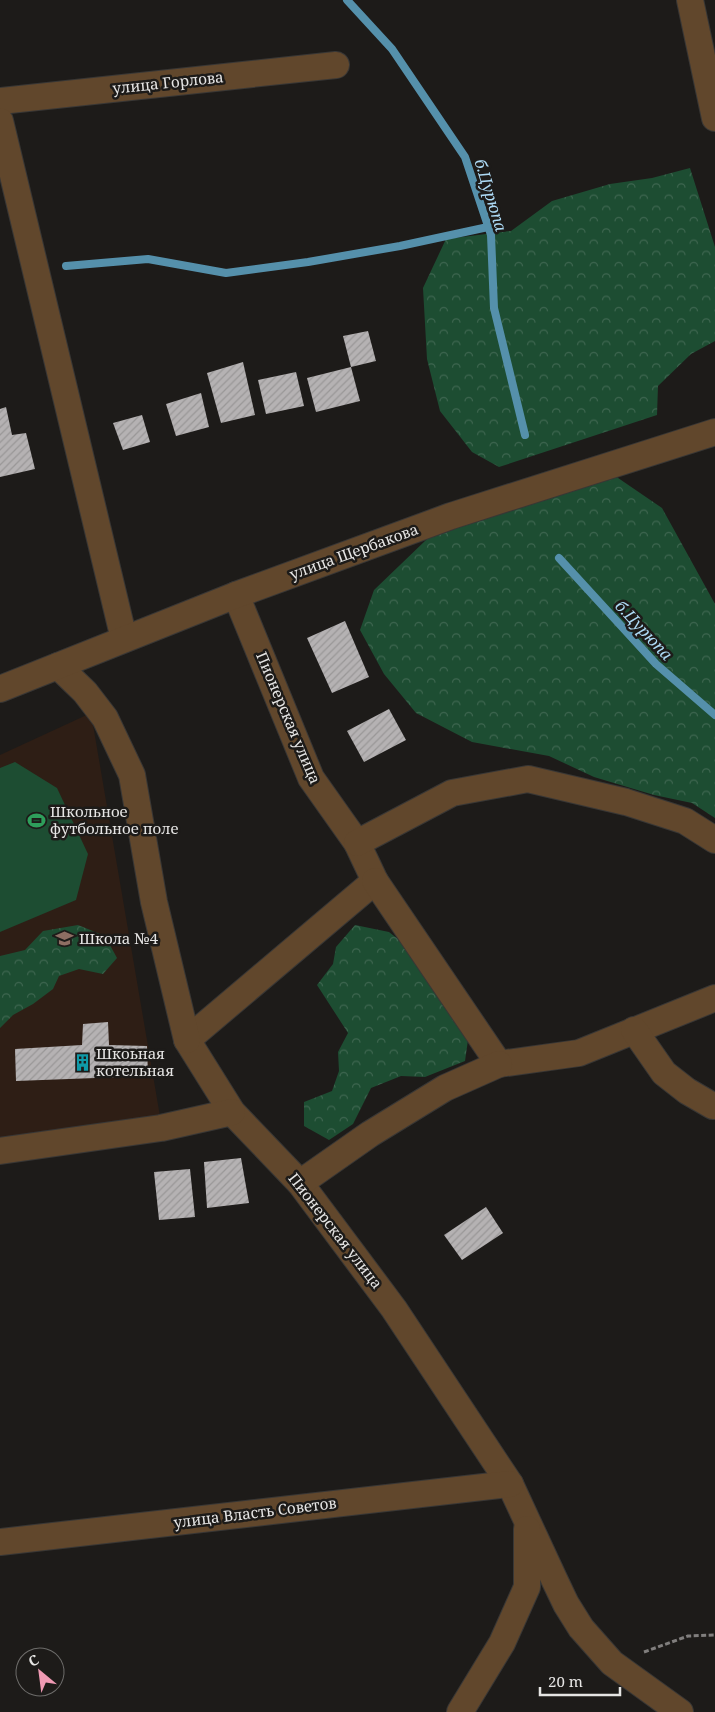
<svg xmlns="http://www.w3.org/2000/svg" width="715" height="1712" viewBox="0 0 715 1712" font-family="'Noto Serif',serif">
<style>
.education{fill:#2e1e15}
.forest{fill:url(#forest-crowns)}
.park{fill:#1d4d32}
.lines{fill:none;stroke-linecap:round;stroke-linejoin:round}
.stream{stroke:#5590ab;stroke-width:8}
.building{fill:url(#building-hatch)}
.minor-casing{stroke:#393735;stroke-width:28}
.path{stroke:#807e7d;stroke-width:3;stroke-dasharray:5 2.5;stroke-linecap:butt}
.minor{stroke:#61472c;stroke-width:26}
.labels{text-anchor:middle;stroke-width:5;stroke-linejoin:round;paint-order:stroke}
.street-label{font-size:15px;fill:#e6e5e4;stroke:#1d1b19}
.poi-label{font-size:15px;fill:#e6e5e4;stroke:#1d1b19;text-anchor:start}
.water-label{font-size:16px;font-style:italic;fill:#addaf5;stroke:#1d1b19}
</style>
<defs>
<pattern id="forest-crowns" width="20" height="18" patternUnits="userSpaceOnUse" patternTransform="scale(1.25)"><rect width="20" height="18" fill="#1d4d32"/><path d="M2 6a3 3 0 1 1 6 0M12 15a3 3 0 1 1 6 0" fill="none" stroke="#3e6650"/></pattern>
<pattern id="building-hatch" width="6" height="6" patternUnits="userSpaceOnUse" patternTransform="scale(1.25)"><rect width="6" height="6" fill="#b5b2b3"/><path d="M-1 1l2-2M0 6l6-6M5 7l2-2" fill="none" stroke="#999797"/></pattern>
</defs>
<rect width="100%" height="100%" fill="#1d1b19"/>
<path class="education" d="M 91,713 L 161,1122 L 0,1145 L 0,755 Z"/>
<g class="forest">
<path d="M 690,168 L 715,247 L 715,341 L 691,354 L 658,386 L 657,415 L 499,467 L 472,452 L 440,411 L 427,359 L 423,288 L 446,239 L 511,231 L 552,201 L 610,184 L 652,178 Z"/>
<path d="M 602,467 L 662,508 L 715,604 L 715,818 L 692,803 L 654,795 L 594,777 L 549,756 L 472,742 L 416,713 L 384,674 L 360,630 L 374,590 L 451,516 Z"/>
<path d="M 78,925 L 105,936 L 117,958 L 103,974 L 79,969 L 59,976 L 53,989 L 33,1004 L 13,1015 L 0,1028 L 0,956 L 25,950 L 43,931 Z"/>
<path d="M 355,925 L 389,932 L 412,950 L 468,1040 L 465,1061 L 425,1077 L 401,1076 L 371,1088 L 353,1124 L 329,1140 L 304,1126 L 304,1102 L 332,1091 L 339,1071 L 338,1052 L 348,1033 L 317,985 L 333,964 L 336,947 Z"/>
</g>
<path class="park" d="M 15,762 L 57,788 L 88,854 L 76,900 L 0,932 L 0,768 Z"/>
<g class="lines">
<g class="stream">
<path d="M 347,0 L 392,49 L 465,157 L 491,235 L 494,308 L 525,435"/>
<path d="M 66,266 L 148,259 L 226,273 L 308,262 L 400,246 L 488,227"/>
<path d="M 559,558 L 656,664 L 715,715"/>
</g>
</g>
<g class="building">
<path d="M 368,331 L 376,361 L 351,367 L 343,336 Z"/>
<path d="M 243,362 L 255,415 L 221,423 L 207,373 Z"/>
<path d="M 351,367 L 360,401 L 316,412 L 307,378 Z"/>
<path d="M 296,372 L 304,406 L 266,414 L 258,380 Z"/>
<path d="M 201,393 L 209,427 L 176,436 L 166,404 Z"/>
<path d="M 6,407 L 12,435 L 26,433 L 35,469 L 0,477 L 0,409 Z"/>
<path d="M 142,415 L 150,442 L 123,450 L 113,423 Z"/>
<path d="M 345,621 L 369,677 L 332,693 L 307,638 Z"/>
<path d="M 389,709 L 406,740 L 364,762 L 347,731 Z"/>
<path d="M 108,1022 L 109,1045 L 147,1046 L 148,1076 L 16,1081 L 15,1049 L 82,1045 L 83,1024 Z"/>
<path d="M 241,1158 L 249,1203 L 207,1208 L 204,1162 Z"/>
<path d="M 190,1169 L 195,1217 L 159,1220 L 154,1172 Z"/>
<path d="M 486,1207 L 503,1233 L 462,1260 L 444,1235 Z"/>
</g>
<g class="lines">
<defs>
<g id="minor">
<path d="M 690,0 L 715,118"/>
<path d="M 0,101 L 336,65"/>
<path d="M 0,121 L 124,639"/>
<path d="M 236,595 L 311,778 L 357,843 L 375,881 L 187,1040 L 232,1112 L 300,1183 L 394,1309 L 510,1484 L 555,1581 L 566,1604 L 581,1628 L 612,1663 L 680,1712"/>
<path d="M 58,666 L 85,692 L 105,718 L 132,775 L 154,902 L 187,1040"/>
<path d="M 0,689 L 236,595 L 451,516 L 715,432"/>
<path d="M 357,843 L 452,793 L 528,779 L 626,802 L 685,821 L 715,840"/>
<path d="M 375,881 L 499,1064 L 579,1053 L 715,998"/>
<path d="M 634,1030 L 664,1073 L 687,1091 L 713,1106 L 715,1106"/>
<path d="M 0,1151 L 161,1128 L 232,1112"/>
<path d="M 300,1183 L 370,1134 L 445,1088 L 499,1064"/>
<path d="M 0,1542 L 510,1484"/>
<path d="M 460,1712 L 502,1643 L 527,1587 L 527,1529"/>
</g>
</defs>
<use href="#minor" class="minor-casing"/>
<path class="path" d="M 644,1652 L 688,1636 L 715,1635"/>
<use href="#minor" class="minor"/>
</g>
<defs>
<symbol id="stadium-bare" viewBox="-9 -9 18 18"><path d="M0-5a6.5 5 0 1 0 0 10a6.5 5 0 1 0 0-10ZM-3.5-1.8h7v3.6h-7Z" fill="#2e9e5b" stroke="#1d1b19" stroke-width="2.5" paint-order="stroke"/></symbol>
<symbol id="school-bare" viewBox="-9 -9 18 18"><path d="M0-5L7-2L0 1L-7-2ZM-4 1L0 2.5L4 1V4Q0 6-4 4Z" fill="#8d6e63" stroke="#1d1b19" stroke-width="2.5" paint-order="stroke"/></symbol>
<symbol id="building-bare" viewBox="-9 -9 18 18"><path d="M-4-6H4V6H1V3H-1V6H-4ZM-2.5-4.3h1.7v1.8h-1.7ZM.8-4.3h1.7v1.8H.8ZM-2.5-1h1.7V.8h-1.7ZM.8-1h1.7V.8H.8Z" fill="#0f9aa8" stroke="#1d1b19" stroke-width="2.5" paint-order="stroke"/></symbol>
</defs>
<g fill-rule="evenodd">
<use href="#stadium-bare" x="24" y="808" width="25" height="25"/>
<use href="#school-bare" x="52" y="926" width="25" height="25"/>
<use href="#building-bare" x="70" y="1050" width="25" height="25"/>
</g>
<g class="labels">
<g class="street-label">
<text transform="translate(168 83) rotate(-6)" y="5">улица Горлова</text>
<text transform="translate(354 552) rotate(-20)" y="5">улица Щербакова</text>
<text transform="translate(288 718) rotate(67)" y="5">Пионерская улица</text>
<text transform="translate(335 1231) rotate(52)" y="5">Пионерская улица</text>
<text transform="translate(255 1513) rotate(-7)" y="5">улица Власть Советов</text>
</g>
<g class="poi-label">
<text x="50" y="817">Школьное<tspan x="50" dy="17">футбольное поле</tspan></text>
<text x="79" y="944">Школа №4</text>
<text x="96" y="1059">Шкоьная<tspan x="96" dy="17">котельная</tspan></text>
</g>
<g class="water-label">
<text transform="translate(491 195) rotate(73)" y="6">б.Цурюпа</text>
<text transform="translate(644 630) rotate(47)" y="6">б.Цурюпа</text>
</g>
</g>
<g transform="translate(40 1672) rotate(331)"><circle r="24" fill="#1d1b19" stroke="#6d6c6a"/>
<path d="M0-4L9 19L0 12L-9 19Z" fill="#f09ab4"/>
<text y="-8" font-size="14" font-weight="bold" text-anchor="middle" fill="#e6e5e4">С</text>
</g>
<path d="M540 1687v8h80v-8" fill="none" stroke="#e6e5e4" stroke-width="2.5"/>
<text x="548" y="1687" font-size="15" fill="#e6e5e4" stroke="#1d1b19" stroke-width="4" paint-order="stroke">20 m</text>
</svg>
